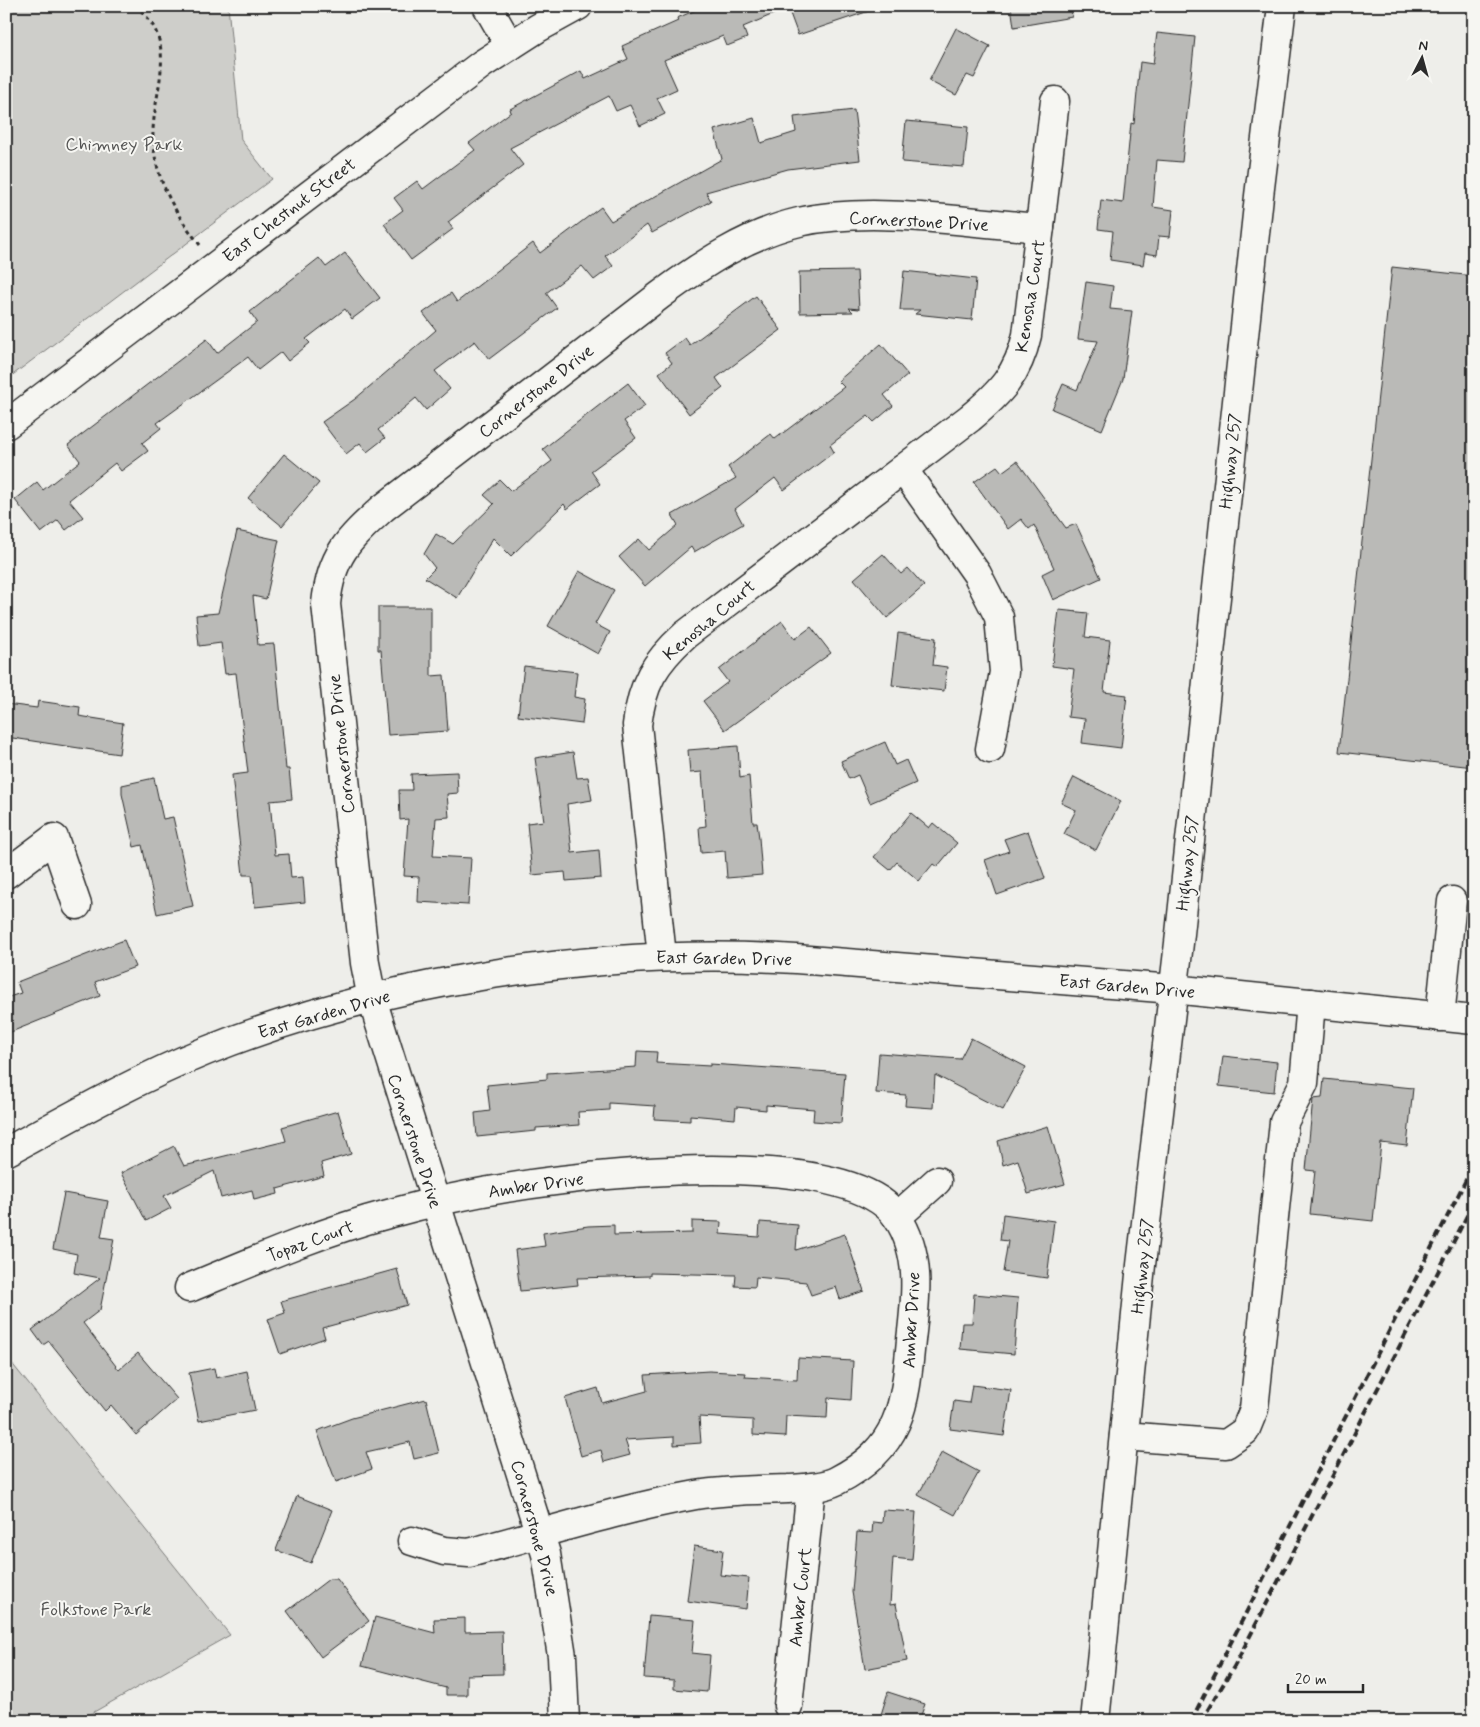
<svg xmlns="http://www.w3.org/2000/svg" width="1480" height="1727" viewBox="0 0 1480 1727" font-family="Mynerve,sans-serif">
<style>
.green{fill:#cececa;stroke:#7c7c7a}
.building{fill:#babab7;stroke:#2b2b2b}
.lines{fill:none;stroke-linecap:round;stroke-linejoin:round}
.minor-casing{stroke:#2b2b2b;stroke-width:31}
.major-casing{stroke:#2b2b2b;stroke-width:31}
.path{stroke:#2b2b2b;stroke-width:3;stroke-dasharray:4 4;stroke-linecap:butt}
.minor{stroke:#f6f6f2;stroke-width:28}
.major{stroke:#f6f6f2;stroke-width:28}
.rail{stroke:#2b2b2b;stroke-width:4;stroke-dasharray:8 4;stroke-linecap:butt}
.labels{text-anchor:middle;stroke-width:4;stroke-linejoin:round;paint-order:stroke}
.park-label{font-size:18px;fill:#545453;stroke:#f6f6f2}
.street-label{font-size:18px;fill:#2b2b2b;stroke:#f6f6f2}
</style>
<rect width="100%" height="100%" fill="#eeeeea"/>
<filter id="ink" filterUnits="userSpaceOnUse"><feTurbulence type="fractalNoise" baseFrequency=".02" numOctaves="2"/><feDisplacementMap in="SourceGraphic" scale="10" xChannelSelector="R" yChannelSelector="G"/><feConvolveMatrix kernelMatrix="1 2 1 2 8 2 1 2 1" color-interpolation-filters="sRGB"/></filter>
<g filter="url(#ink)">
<g class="green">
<path d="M 6,6 L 228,6 L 241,140 L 272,179 L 6,380 Z"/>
<path d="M 6,1356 L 230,1635 L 78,1721 L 6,1721 Z"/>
</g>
<g class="building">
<path d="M 706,6 L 872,6 L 872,10 L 798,35 L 788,8 L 743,27 L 747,38 L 727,46 L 723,36 L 664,60 L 677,89 L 657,98 L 665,114 L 640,126 L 630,105 L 616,111 L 609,96 L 510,148 L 523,165 L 448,222 L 453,229 L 411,260 L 384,224 L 403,210 L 394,198 L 417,181 L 423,189 L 475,150 L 469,143 L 511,112 L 510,109 L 581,71 L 585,79 L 628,59 L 622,46 L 678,21 L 677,18 Z"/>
<path d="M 1011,6 L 1071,6 L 1072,17 L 1014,27 Z"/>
<path d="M 956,28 L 990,46 L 974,78 L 967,75 L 956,95 L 929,81 Z"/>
<path d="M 1157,33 L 1195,37 L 1182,162 L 1157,160 L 1153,207 L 1173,210 L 1170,237 L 1159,236 L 1157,255 L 1145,253 L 1143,265 L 1110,260 L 1113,231 L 1098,229 L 1101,200 L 1123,203 L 1131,123 L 1134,124 L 1140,62 L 1153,64 Z"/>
<path d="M 854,110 L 860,160 L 788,169 L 706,192 L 711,201 L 652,233 L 647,225 L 605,256 L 613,266 L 594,280 L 582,266 L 546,293 L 557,308 L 489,359 L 475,341 L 435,371 L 450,389 L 426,410 L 416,398 L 378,430 L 385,438 L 367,452 L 360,443 L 346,454 L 322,422 L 355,399 L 436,330 L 423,313 L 451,293 L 457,302 L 533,243 L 540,253 L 601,207 L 611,221 L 722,159 L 714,130 L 754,118 L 761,143 L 796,132 L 794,117 Z"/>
<path d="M 906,121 L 968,127 L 964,167 L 902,162 Z"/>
<path d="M 345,253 L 380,298 L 352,319 L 345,309 L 306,339 L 310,343 L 288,361 L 281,352 L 258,370 L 248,357 L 157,423 L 161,428 L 142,443 L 148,451 L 121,471 L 115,463 L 69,500 L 83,517 L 66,530 L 58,520 L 41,533 L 15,500 L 37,482 L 43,490 L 80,461 L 68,445 L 207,339 L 217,353 L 257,322 L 250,312 L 319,258 L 326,267 Z"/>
<path d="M 1392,267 L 1474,276 L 1474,767 L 1339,752 Z"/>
<path d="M 857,271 L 859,309 L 849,308 L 853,312 L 800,313 L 799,272 Z"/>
<path d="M 904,271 L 976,279 L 972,320 L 915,314 L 920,310 L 900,310 Z"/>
<path d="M 1086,282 L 1113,286 L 1110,309 L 1132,311 L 1123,379 L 1102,430 L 1052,409 L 1063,384 L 1077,390 L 1098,341 L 1078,339 Z"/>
<path d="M 756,296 L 781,330 L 716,378 L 723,388 L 689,414 L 659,373 L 672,363 L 665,353 L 685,338 L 690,345 Z"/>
<path d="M 881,344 L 908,375 L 884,395 L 893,406 L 874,422 L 868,416 L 830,445 L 834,452 L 784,490 L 775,478 L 735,509 L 743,524 L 694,552 L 691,547 L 645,586 L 619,557 L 639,539 L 649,550 L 678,525 L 672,515 L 736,478 L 728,467 L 771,434 L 775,439 L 844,387 L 838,381 Z"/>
<path d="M 628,383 L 645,406 L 624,421 L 636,438 L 591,471 L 600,484 L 567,509 L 564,504 L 511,556 L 493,538 L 457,598 L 425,578 L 435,568 L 424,554 L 436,534 L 453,544 L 494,504 L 484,495 L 500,480 L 511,491 L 552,461 L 543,449 Z"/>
<path d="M 284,454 L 319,483 L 282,526 L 248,498 Z"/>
<path d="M 1017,461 L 1066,528 L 1076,524 L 1101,578 L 1053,600 L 1042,574 L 1054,568 L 1034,525 L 1029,529 L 1021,519 L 1008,529 L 974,482 L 997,466 L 1002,472 Z"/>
<path d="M 237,531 L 279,540 L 266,599 L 253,596 L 258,645 L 274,644 L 286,769 L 289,769 L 292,799 L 270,801 L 275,855 L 289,854 L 291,878 L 303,877 L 305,902 L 255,907 L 252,875 L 243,875 L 232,775 L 248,773 L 236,673 L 225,674 L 221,643 L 199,646 L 196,615 L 218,613 Z"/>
<path d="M 883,554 L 901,574 L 908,568 L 924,586 L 887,618 L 854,579 Z"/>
<path d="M 579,571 L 614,590 L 595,624 L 610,632 L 598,654 L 548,626 Z"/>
<path d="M 378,607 L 431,607 L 431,676 L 444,675 L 448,731 L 388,735 L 381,650 L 378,650 Z"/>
<path d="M 1059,610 L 1088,613 L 1085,637 L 1110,640 L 1104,692 L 1127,695 L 1121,748 L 1082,743 L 1085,719 L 1068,717 L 1074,669 L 1052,666 Z"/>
<path d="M 782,621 L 795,639 L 811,627 L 831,653 L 725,730 L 703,701 L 728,682 L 719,670 Z"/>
<path d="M 898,633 L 936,638 L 933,665 L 947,667 L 944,691 L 892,685 Z"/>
<path d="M 524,666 L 577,672 L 574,697 L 585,699 L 582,724 L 518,716 Z"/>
<path d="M 38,701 L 80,707 L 79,716 L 123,723 L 119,754 L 6,737 L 6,704 L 37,708 Z"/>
<path d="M 885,742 L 895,765 L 906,760 L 916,783 L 870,803 L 858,775 L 849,779 L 841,761 Z"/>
<path d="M 738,746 L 740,778 L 749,776 L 753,823 L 757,823 L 759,838 L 762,875 L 727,878 L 725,851 L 701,853 L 699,827 L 706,826 L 702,772 L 690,773 L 688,750 Z"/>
<path d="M 573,752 L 577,778 L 588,777 L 592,800 L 567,804 L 572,853 L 599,850 L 601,878 L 566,881 L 565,872 L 532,875 L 527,823 L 544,821 L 535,758 Z"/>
<path d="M 457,772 L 458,793 L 447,794 L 449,817 L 436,818 L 433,856 L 471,858 L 468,905 L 418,902 L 419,877 L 404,876 L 408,819 L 400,820 L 399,790 L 412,790 L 411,774 Z"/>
<path d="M 1074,777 L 1121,801 L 1096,850 L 1064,834 L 1076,810 L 1061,803 Z"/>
<path d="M 154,778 L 163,819 L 173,817 L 193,906 L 157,914 L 142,845 L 134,847 L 122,794 L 122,785 Z"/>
<path d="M 911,813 L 929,828 L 933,823 L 957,843 L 937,867 L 933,864 L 919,881 L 897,862 L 890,870 L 874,857 Z"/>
<path d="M 1028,831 L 1045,878 L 997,895 L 985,860 L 1009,851 L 1004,839 Z"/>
<path d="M 124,940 L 135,967 L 95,982 L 100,996 L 6,1034 L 6,998 L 21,993 L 17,982 Z"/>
<path d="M 971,1038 L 1026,1067 L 1003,1110 L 935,1075 L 933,1108 L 905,1106 L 906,1095 L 876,1093 L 879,1053 L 960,1059 Z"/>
<path d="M 637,1051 L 657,1052 L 656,1063 L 710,1066 L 710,1064 L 845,1073 L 841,1123 L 813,1121 L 814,1109 L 766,1105 L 766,1110 L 736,1107 L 735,1119 L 690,1115 L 690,1121 L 654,1119 L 655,1106 L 609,1103 L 609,1110 L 578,1112 L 579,1125 L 536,1128 L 536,1131 L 477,1137 L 475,1113 L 490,1111 L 487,1085 L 547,1079 L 547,1073 L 636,1067 Z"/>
<path d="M 1223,1056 L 1277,1062 L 1274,1092 L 1219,1086 Z"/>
<path d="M 1324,1079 L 1413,1088 L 1407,1146 L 1381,1143 L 1373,1221 L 1310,1214 L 1315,1171 L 1306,1170 L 1308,1150 L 1313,1099 L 1322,1098 Z"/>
<path d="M 338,1111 L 351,1154 L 321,1163 L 324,1176 L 277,1189 L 278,1194 L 254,1200 L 252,1190 L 221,1198 L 214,1171 L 164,1196 L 171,1208 L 146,1221 L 121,1173 L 174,1146 L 184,1166 L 286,1141 L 282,1127 Z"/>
<path d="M 1048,1126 L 1065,1184 L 1028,1194 L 1018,1160 L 1003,1165 L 998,1141 Z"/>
<path d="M 64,1193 L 108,1201 L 101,1237 L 114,1239 L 100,1310 L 83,1323 L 119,1370 L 138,1353 L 177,1399 L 136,1435 L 111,1405 L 105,1411 L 49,1341 L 43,1345 L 32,1330 L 100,1278 L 74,1273 L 77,1254 L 53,1249 Z"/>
<path d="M 1003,1214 L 1054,1221 L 1047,1278 L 1003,1272 L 1008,1241 L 1000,1240 Z"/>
<path d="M 692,1221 L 721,1222 L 720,1234 L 759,1237 L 760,1222 L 798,1225 L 796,1250 L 845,1234 L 864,1291 L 840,1299 L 836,1287 L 811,1295 L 806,1282 L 756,1277 L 755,1287 L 735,1286 L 736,1275 L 650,1273 L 650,1276 L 577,1278 L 578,1285 L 520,1291 L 515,1250 L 545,1246 L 543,1233 L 588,1226 L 614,1225 L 614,1235 L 692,1233 Z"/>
<path d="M 397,1269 L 407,1305 L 322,1328 L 325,1338 L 280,1354 L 268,1319 L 285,1313 L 281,1301 Z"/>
<path d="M 974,1294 L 1018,1298 L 1014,1354 L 960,1349 L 962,1323 L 972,1323 Z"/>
<path d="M 798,1358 L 853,1361 L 851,1400 L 828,1398 L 827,1418 L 786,1416 L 785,1437 L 753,1435 L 753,1420 L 699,1417 L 701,1443 L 674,1445 L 674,1437 L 625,1440 L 630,1455 L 604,1462 L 601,1450 L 581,1456 L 565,1398 L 598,1388 L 602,1403 L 647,1391 L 645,1375 L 709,1371 L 746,1373 L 745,1377 L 797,1380 Z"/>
<path d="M 214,1368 L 216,1378 L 247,1371 L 255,1410 L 199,1421 L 189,1373 Z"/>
<path d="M 972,1385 L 1011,1390 L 1004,1436 L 950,1429 L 954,1401 L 969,1403 Z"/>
<path d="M 426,1399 L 439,1453 L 414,1459 L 410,1442 L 366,1452 L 372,1469 L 336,1482 L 317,1431 L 352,1418 Z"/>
<path d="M 942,1452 L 979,1472 L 955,1515 L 918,1495 Z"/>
<path d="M 297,1496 L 332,1510 L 311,1563 L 276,1550 Z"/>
<path d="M 883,1510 L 916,1512 L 912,1560 L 893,1558 L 890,1605 L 896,1604 L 907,1661 L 865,1669 L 852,1592 L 857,1532 L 872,1533 L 873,1522 L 882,1523 Z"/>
<path d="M 694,1546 L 723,1550 L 720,1575 L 749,1578 L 746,1609 L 687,1601 Z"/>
<path d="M 329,1579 L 337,1579 L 369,1621 L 321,1657 L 287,1611 Z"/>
<path d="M 649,1616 L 695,1620 L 692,1653 L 710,1655 L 707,1692 L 674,1689 L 674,1680 L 644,1678 Z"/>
<path d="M 375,1617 L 435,1633 L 434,1619 L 465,1618 L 465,1632 L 502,1631 L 503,1674 L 467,1675 L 467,1695 L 446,1695 L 446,1688 L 362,1666 Z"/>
<path d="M 888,1692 L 925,1704 L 919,1721 L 879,1721 Z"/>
</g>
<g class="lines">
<defs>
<g id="minor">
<path d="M 487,6 L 510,46"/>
<path d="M 6,425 L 482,64 L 538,28 L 578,6"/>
<path d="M 903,469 L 977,574 L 999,617 L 1004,672 L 990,749"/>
<path d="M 6,874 L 54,838 L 77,905"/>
<path d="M 662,956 L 637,725 C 642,684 654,663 685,635 L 970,418 C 1000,393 1018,375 1027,335 L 1055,101"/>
<path d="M 1440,1017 L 1452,901"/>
<path d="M 6,1152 C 72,1116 137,1079 206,1051 C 385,979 604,947 796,959 L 1173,989 L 1474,1020"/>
<path d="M 897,1217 L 937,1181"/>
<path d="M 189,1288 C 254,1261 320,1232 388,1214 C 445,1198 503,1187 562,1180 C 634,1171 852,1151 897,1217 C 922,1254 916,1298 911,1340 C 905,1406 901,1448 836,1481 C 822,1488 803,1488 788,1489 C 757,1490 726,1490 696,1495 C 619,1509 544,1533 469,1553 L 444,1551 L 412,1541"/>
<path d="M 1124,1436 L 1226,1444 L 1245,1431 L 1254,1409 L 1284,1122 L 1304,1083 L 1311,1003"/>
<path d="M 788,1706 L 811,1487"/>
<path d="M 565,1721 L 562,1656 L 546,1554 L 372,999 L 365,963 L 326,604 C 331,555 348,540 383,508 L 659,296 C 701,265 747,234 799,222 C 871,206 965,222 1040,228"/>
</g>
<path id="major" d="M 1095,1721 L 1141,1265 L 1179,943 L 1259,196 L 1282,6"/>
</defs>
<use href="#minor" class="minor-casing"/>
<use href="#major" class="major-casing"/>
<path class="path" d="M 135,6 C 186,45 146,100 154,150 C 159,187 178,217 200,245"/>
<use href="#minor" class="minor"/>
<use href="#major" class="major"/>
<g class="rail">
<path d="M 1191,1721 L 1474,1164"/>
<path d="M 1201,1721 L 1235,1665 L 1474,1202"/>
</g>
</g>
</g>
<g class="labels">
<g class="park-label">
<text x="124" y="150">Chimney Park</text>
<text x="96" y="1615">Folkstone Park</text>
</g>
<g class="street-label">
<text transform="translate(289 210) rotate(-37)" y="6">East Chestnut Street</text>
<text transform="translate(919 221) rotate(3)" y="6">Cornerstone Drive</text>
<text transform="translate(1030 296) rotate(-81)" y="6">Kenosha Court</text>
<text transform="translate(536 391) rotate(-38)" y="6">Cornerstone Drive</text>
<text transform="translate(1230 461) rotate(-84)" y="6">Highway 257</text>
<text transform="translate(709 620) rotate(-40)" y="6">Kenosha Court</text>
<text transform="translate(341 744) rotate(-96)" y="6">Cornerstone Drive</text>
<text transform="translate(1187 863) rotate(-84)" y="6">Highway 257</text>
<text transform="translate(724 958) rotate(1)" y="6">East Garden Drive</text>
<text transform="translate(1127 986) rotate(5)" y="6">East Garden Drive</text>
<text transform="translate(324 1014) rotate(-16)" y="6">East Garden Drive</text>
<text transform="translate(415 1141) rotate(72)" y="6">Cornerstone Drive</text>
<text transform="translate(536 1185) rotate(-8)" y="6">Amber Drive</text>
<text transform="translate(310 1241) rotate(-20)" y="6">Topaz Court</text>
<text transform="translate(1142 1266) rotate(-84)" y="6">Highway 257</text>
<text transform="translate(911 1320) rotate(-87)" y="6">Amber Drive</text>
<text transform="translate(535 1528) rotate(75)" y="6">Cornerstone Drive</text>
<text transform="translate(800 1597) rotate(-84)" y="6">Amber Court</text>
</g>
</g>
<rect width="1480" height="1727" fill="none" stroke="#f6f6f2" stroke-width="25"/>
<rect x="12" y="12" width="1455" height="1702" fill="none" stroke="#2b2b2b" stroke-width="2" filter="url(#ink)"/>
<g transform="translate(1422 58) rotate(6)" stroke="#f6f6f2" stroke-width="4" paint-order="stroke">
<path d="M0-4L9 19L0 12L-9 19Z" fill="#2b2b2b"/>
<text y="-8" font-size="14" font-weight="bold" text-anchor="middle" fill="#2b2b2b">N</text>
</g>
<path d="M1288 1684v8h75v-8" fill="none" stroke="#2b2b2b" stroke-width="2.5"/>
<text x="1295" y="1684" font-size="15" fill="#2b2b2b" stroke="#f6f6f2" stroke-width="4" paint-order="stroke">20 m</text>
</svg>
